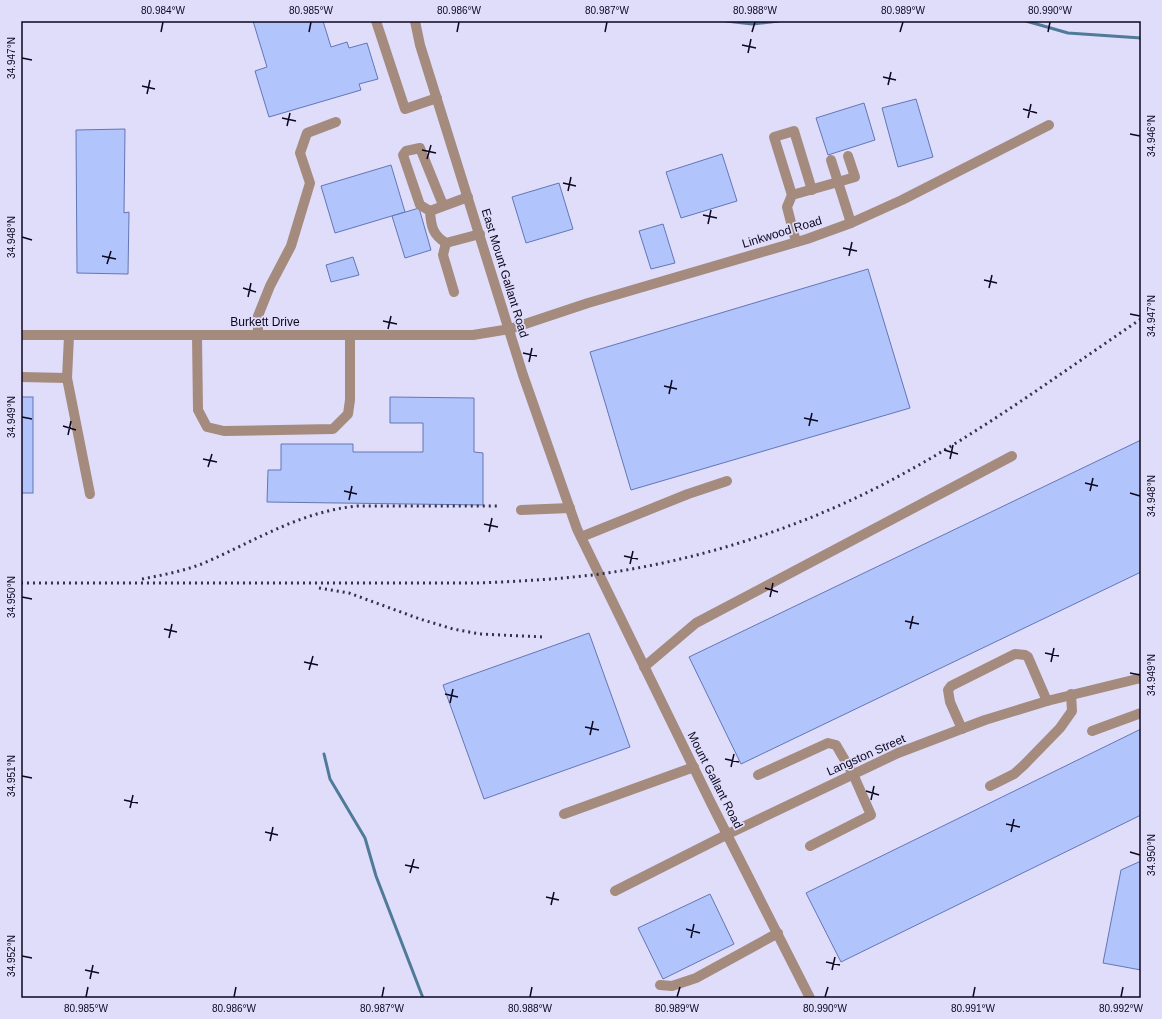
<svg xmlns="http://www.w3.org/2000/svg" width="1162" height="1019" viewBox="0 0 1162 1019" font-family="Helvetica,sans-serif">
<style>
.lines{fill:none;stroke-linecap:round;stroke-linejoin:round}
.stream{stroke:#4f7a98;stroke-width:3}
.building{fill:#b2c4fc;stroke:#6376b5}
.minor{stroke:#a48b7e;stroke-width:10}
.rail{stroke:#36314a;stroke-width:3;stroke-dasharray:2 4;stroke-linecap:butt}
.ticks{fill:none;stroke:#0c061e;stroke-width:1.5}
.labels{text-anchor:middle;stroke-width:3.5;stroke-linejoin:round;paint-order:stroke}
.street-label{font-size:12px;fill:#0c061e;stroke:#e0ddfa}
.neatline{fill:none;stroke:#0c061e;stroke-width:1.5}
.ticks-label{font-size:10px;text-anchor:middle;fill:#0c061e}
</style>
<rect width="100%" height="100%" fill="#e0ddfa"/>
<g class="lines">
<g class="stream">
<path d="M 726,21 L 752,24 L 779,21"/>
<path d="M 1026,21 L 1068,33 L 1141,38"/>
<path d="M 324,754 L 330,779 L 365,838 L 376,876 L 423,998"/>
</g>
</g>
<g class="building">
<path d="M 253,21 L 323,21 L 331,47 L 347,42 L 349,48 L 367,43 L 378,79 L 359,84 L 361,90 L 269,117 L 255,71 L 267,67 Z"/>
<path d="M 916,99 L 933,157 L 898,167 L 882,108 Z"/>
<path d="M 864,103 L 875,140 L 828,155 L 816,118 Z"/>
<path d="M 125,129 L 124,213 L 129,212 L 128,274 L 77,273 L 76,130 Z"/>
<path d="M 722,154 L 737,201 L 681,218 L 666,172 Z"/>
<path d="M 391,165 L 405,212 L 335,233 L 321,186 Z"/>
<path d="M 559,183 L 573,229 L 526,243 L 512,197 Z"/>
<path d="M 419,208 L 431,250 L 405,258 L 392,216 Z"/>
<path d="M 663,224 L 675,263 L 651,269 L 639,231 Z"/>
<path d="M 353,257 L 359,275 L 331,282 L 326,265 Z"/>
<path d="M 868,269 L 910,408 L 631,490 L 590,352 Z"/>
<rect x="21" y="397" width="12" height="96"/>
<path d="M 390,397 L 474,398 L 474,452 L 483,453 L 483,505 L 267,502 L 268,470 L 281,470 L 281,444 L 353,444 L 353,452 L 423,452 L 423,423 L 390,423 Z"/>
<path d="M 1141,440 L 1141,572 L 741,764 L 689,657 Z"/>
<path d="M 589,633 L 630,747 L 484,799 L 443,685 Z"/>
<path d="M 1141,729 L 1141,815 L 841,962 L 806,893 Z"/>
<path d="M 1141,861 L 1141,970 L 1103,963 L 1121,870 Z"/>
<path d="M 710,894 L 734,944 L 663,979 L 638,928 Z"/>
</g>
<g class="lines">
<g class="minor">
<path d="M 376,21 L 405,109 L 437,98"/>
<path d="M 415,21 L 420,45 L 523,375 L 577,529 L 711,803 L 810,998"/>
<path d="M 831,160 L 838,182 L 855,177 L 848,156"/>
<path d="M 792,195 L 774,137 L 794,131 L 812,190"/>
<path d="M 468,197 L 430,211 C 431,227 433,235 446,243 L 480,234"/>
<path d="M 430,211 L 420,205 L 403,155 L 406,151 L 420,148 L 443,205"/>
<path d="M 796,242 L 787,207 L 792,195 L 838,182 L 851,223"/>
<path d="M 446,243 L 443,255 L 454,292"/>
<path d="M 21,335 L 473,335 L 510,329 L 588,303 L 807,239 L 851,223 L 902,200 L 1049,125"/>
<path d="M 258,335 L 258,316 L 270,286 L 291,246 L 310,183 L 300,153 L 307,133 L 336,122"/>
<path d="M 197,336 L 198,410 L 207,427 L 224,431 L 333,429 L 348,414 L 350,400 L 350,335"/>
<path d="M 21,377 L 67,378 L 69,336"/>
<path d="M 67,378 L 90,494"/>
<path d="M 521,510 L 570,508"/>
<path d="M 581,537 L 688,494 L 727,481"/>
<path d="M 644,667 L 696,623 L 1012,456"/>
<path d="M 962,729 L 950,702 L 948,690 L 951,686 L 1015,654 L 1025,655 L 1028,657 L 1047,701"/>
<path d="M 1092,731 L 1141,713"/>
<path d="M 758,775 L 828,743 L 836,745 L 853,774 L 871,815 L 810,846"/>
<path d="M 990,786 L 1014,774 L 1024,765 L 1060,728 L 1072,711 L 1071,694"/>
<path d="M 564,814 L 694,767"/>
<path d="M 615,891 L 728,834 L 898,753 L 985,720 L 1047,701 L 1141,678"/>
<path d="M 660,985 L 672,986 L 696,978 L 778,933"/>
</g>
<g class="rail">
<path d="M 142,579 C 163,575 184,571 204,563 C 255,541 301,511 358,506 L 498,506"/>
<path d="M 21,583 L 480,583 C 523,581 565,579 607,573 C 690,561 772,536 847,502 C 952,454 1046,383 1141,319"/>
<path d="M 319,588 L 349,593 L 420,619 L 453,629 L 480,634 L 544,637"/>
</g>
</g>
<path class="ticks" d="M 161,32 L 163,22M 309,32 L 311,22M 457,32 L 459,22M 605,32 L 607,22M 752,32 L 755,22M 900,32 L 903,22M 1048,32 L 1050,22M 742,45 L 756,48M 748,53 L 751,39M 22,58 L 32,60M 883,77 L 896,80M 888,85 L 891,72M 142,86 L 155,89M 147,94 L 150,80M 1023,109 L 1037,113M 282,118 L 296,121M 1028,118 L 1031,104M 287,126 L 290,113M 1130,134 L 1140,136M 422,150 L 436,153M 427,159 L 431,145M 563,183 L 576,186M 568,191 L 571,177M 703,215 L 717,218M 708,224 L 711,210M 22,237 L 32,240M 843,248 L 857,251M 102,256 L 116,259M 849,256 L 852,242M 107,264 L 111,251M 984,280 L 997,283M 243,288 L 256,292M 989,288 L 992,275M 248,297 L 251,283M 1130,314 L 1140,316M 383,321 L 397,324M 388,329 L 391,316M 523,353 L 537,356M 529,362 L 532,348M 664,386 L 677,389M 669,394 L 672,380M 22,417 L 32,419M 804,418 L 818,421M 63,426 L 76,430M 809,426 L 812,413M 68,435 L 71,421M 944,450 L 958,454M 203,459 L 217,462M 950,459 L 953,445M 208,467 L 212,454M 1085,483 L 1098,486M 344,491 L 357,494M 1090,491 L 1093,478M 1130,493 L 1140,496M 349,500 L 352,486M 484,524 L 498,527M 489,532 L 492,518M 624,556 L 638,559M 630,564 L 633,551M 765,588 L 778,592M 22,597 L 32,599M 770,597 L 773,583M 905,621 L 919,624M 164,629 L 177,632M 910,629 L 913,616M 169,638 L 172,624M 1045,653 L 1059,656M 304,662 L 318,665M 1051,662 L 1054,648M 309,670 L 313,656M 1130,673 L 1140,675M 445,694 L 458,697M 450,703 L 453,689M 585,727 L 599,730M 590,735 L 593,721M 725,759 L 739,762M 731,767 L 734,754M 22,776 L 32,778M 866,791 L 879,795M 124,800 L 138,803M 871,800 L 874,786M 130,808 L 133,795M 1006,824 L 1020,827M 265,832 L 278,835M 1011,832 L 1014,819M 270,841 L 273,827M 1130,852 L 1140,855M 405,865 L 419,868M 410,873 L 414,859M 546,897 L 559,900M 551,905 L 554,892M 686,929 L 700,933M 691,938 L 694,924M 22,956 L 32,958M 826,962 L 840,965M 85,970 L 99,973M 832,970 L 835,957M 90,979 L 93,965M 86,997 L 88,987M 234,997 L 236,987M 382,997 L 384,987M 530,997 L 532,987M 677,997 L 680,987M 825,997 L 828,987M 973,997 L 975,987M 1121,997 L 1123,987"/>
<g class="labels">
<g class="street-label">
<text transform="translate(782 232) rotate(-17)" y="4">Linkwood Road</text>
<text transform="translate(505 273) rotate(73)" y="4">East Mount Gallant Road</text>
<text x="265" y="326">Burkett Drive</text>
<text transform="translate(866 755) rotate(-24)" y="4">Langston Street</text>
<text transform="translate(715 780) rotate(63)" y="4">Mount Gallant Road</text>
</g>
</g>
<rect width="1162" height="1019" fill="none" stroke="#e0ddfa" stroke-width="44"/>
<rect x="22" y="22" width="1118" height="975" class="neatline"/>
<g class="ticks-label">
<text x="163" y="14">80.984°W</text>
<text x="311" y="14">80.985°W</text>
<text x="459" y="14">80.986°W</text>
<text x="607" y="14">80.987°W</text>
<text x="755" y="14">80.988°W</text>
<text x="903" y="14">80.989°W</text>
<text x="1050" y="14">80.990°W</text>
<text transform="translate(11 58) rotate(-90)" y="4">34.947°N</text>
<text transform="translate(1151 136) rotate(-90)" y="4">34.946°N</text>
<text transform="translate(11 237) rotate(-90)" y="4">34.948°N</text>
<text transform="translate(1151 316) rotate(-90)" y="4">34.947°N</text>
<text transform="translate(11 417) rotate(-90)" y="4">34.949°N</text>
<text transform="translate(1151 496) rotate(-90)" y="4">34.948°N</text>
<text transform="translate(11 597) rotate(-90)" y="4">34.950°N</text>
<text transform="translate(1151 675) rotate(-90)" y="4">34.949°N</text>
<text transform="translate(11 776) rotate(-90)" y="4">34.951°N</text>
<text transform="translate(1151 855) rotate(-90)" y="4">34.950°N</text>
<text transform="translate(11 956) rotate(-90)" y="4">34.952°N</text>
<text x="86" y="1012">80.985°W</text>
<text x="234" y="1012">80.986°W</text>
<text x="382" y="1012">80.987°W</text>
<text x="530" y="1012">80.988°W</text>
<text x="677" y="1012">80.989°W</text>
<text x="825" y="1012">80.990°W</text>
<text x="973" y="1012">80.991°W</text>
<text x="1121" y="1012">80.992°W</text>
</g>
</svg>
